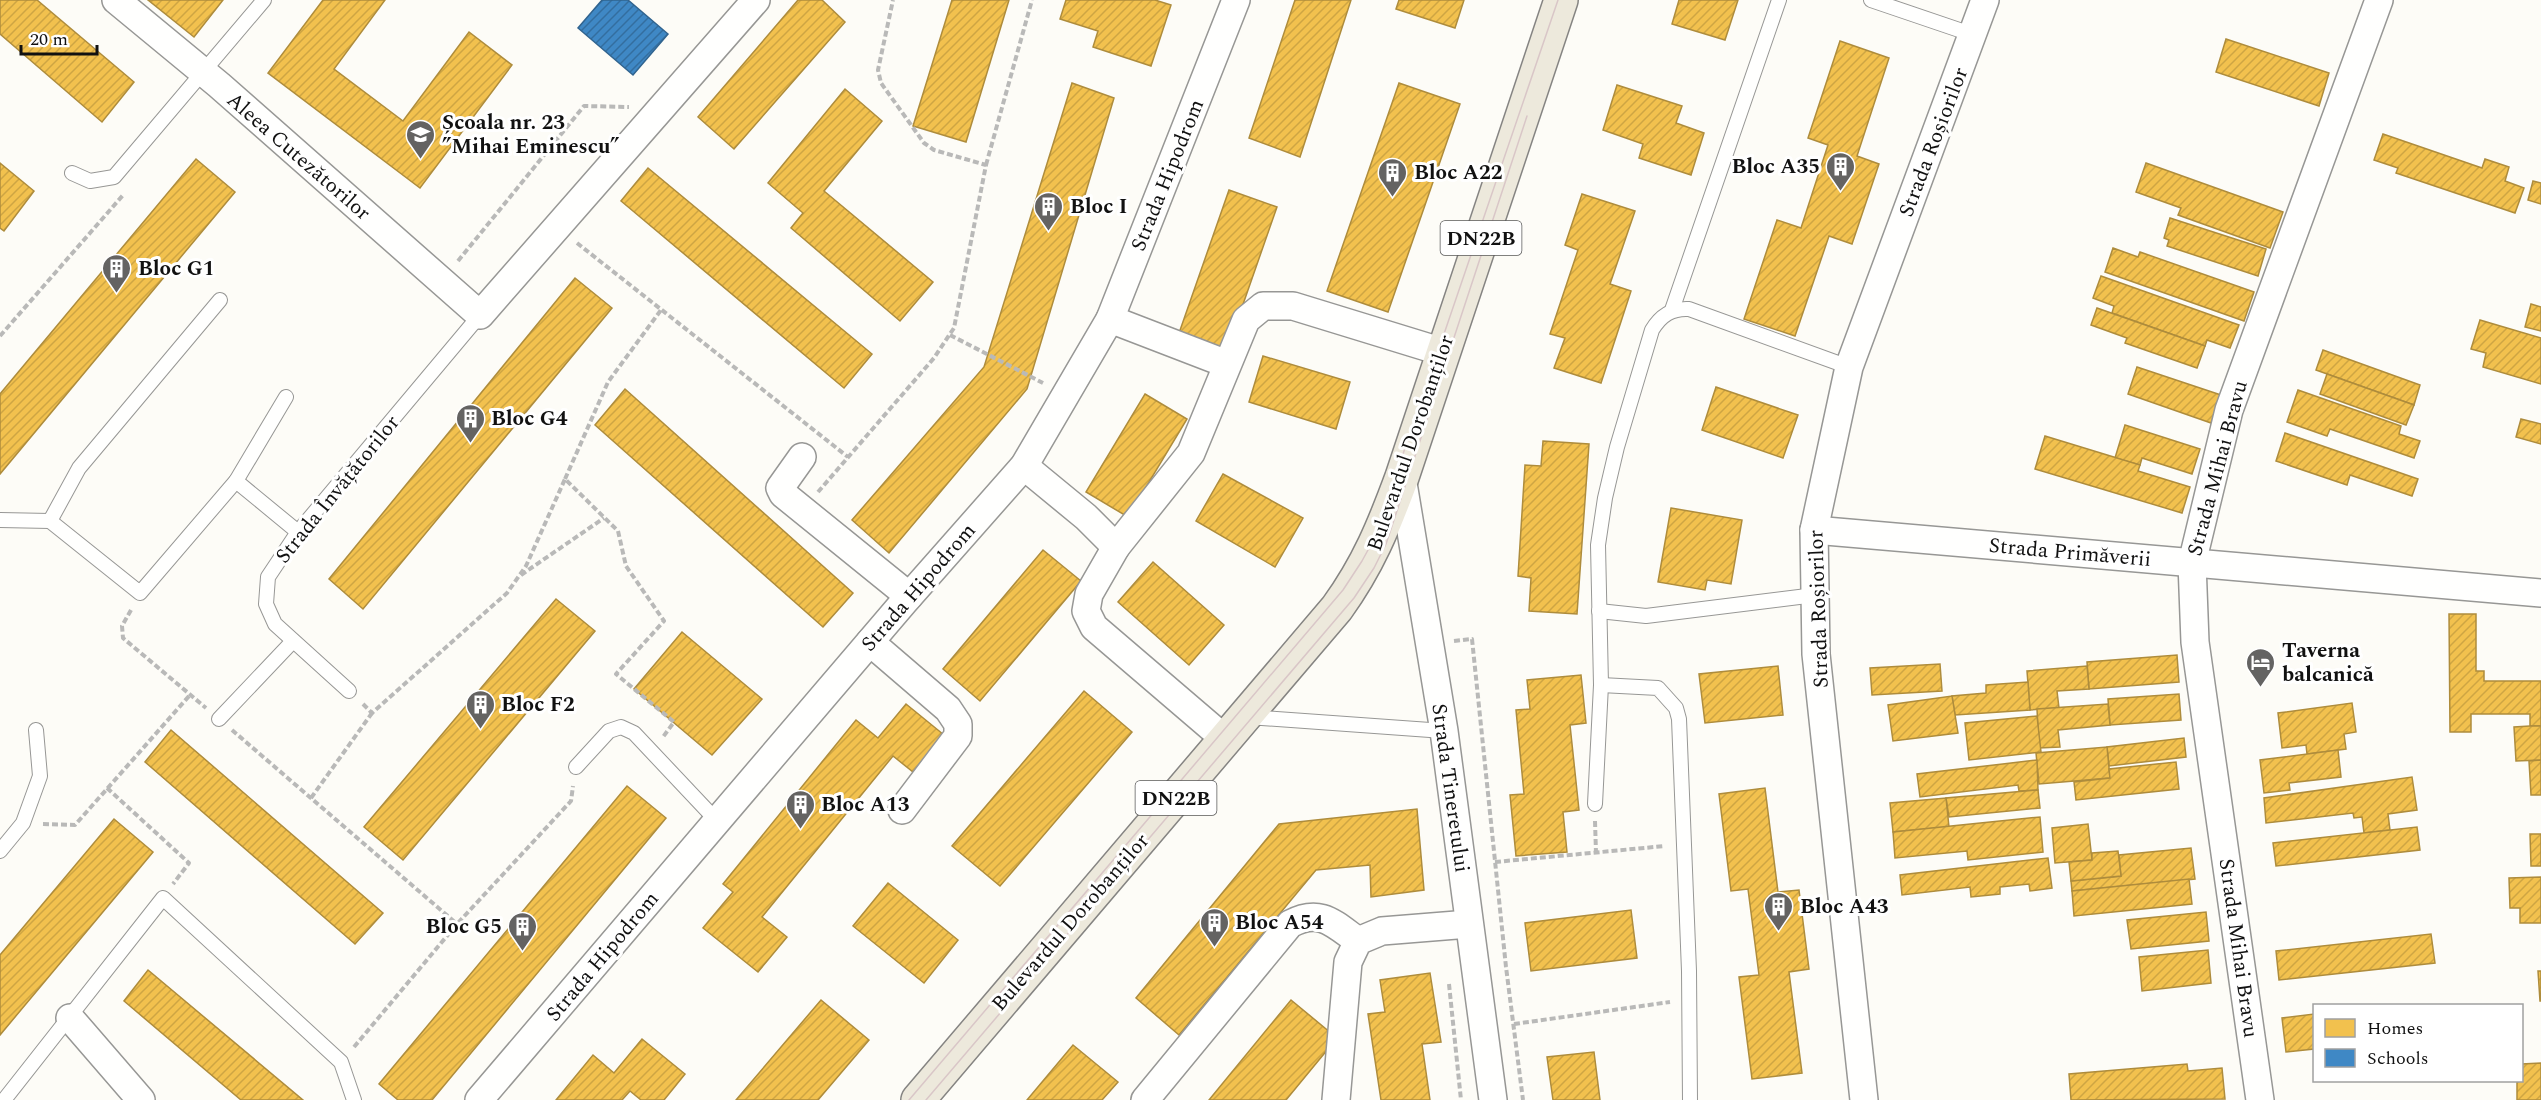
<svg xmlns="http://www.w3.org/2000/svg" width="2541" height="1100" viewBox="0 0 2541 1100" font-family="Spectral,serif">
<style>
.homes{fill:url(#homes-hatch);stroke:#ae8c3c;stroke-width:1.5}
.schools{fill:url(#schools-hatch);stroke:#31648f;stroke-width:1.5}
.lines{fill:none;stroke-linecap:round;stroke-linejoin:round}
.lane-casing{stroke:#979795;stroke-width:16}
.street-casing{stroke:#979795;stroke-width:30}
.primary-casing{stroke:#858482;stroke-width:36}
.path{stroke:#b9b9b8;stroke-width:4;stroke-dasharray:6 3;stroke-linecap:butt}
.lane{stroke:#fffffe;stroke-width:14}
.street{stroke:#fffffe;stroke-width:27}
.primary{stroke:#ede9dc;stroke-width:33}
.tram{stroke:#d9c6c7;stroke-width:1.5}
.labels{text-anchor:middle;stroke-width:6;stroke-linejoin:round;paint-order:stroke}
.shield{fill:#fff;stroke:#585858;stroke-width:1.5}
.shield-label{font-size:20px;font-weight:bold;fill:#111}
.poi-label{font-size:21px;font-weight:bold;fill:#111;stroke:#fff;text-anchor:start}
.street-label{font-size:21px;fill:#111;stroke:#fff}
</style>
<defs>
<pattern id="homes-hatch" width="6" height="6" patternUnits="userSpaceOnUse" patternTransform="scale(1.5)"><rect width="6" height="6" fill="#f2c14e"/><path d="M-1 1l2-2M0 6l6-6M5 7l2-2" fill="none" stroke="#cea543"/></pattern>
<pattern id="schools-hatch" width="6" height="6" patternUnits="userSpaceOnUse" patternTransform="scale(1.5)"><rect width="6" height="6" fill="#3f88c5"/><path d="M-1 1l2-2M0 6l6-6M5 7l2-2" fill="none" stroke="#336e9f"/></pattern>
</defs>
<rect width="100%" height="100%" fill="#fdfcf7"/>
<g class="homes">
<path d="M 0,0 L 37,0 L 134,82 L 102,122 L 0,34 Z"/>
<path d="M 148,0 L 223,0 L 194,37 Z"/>
<path d="M 323,0 L 385,0 L 334,69 L 403,121 L 469,32 L 512,65 L 420,188 L 268,73 Z"/>
<path d="M 798,0 L 822,0 L 845,22 L 734,149 L 698,117 Z"/>
<path d="M 952,0 L 1009,0 L 966,142 L 913,126 Z"/>
<path d="M 1066,0 L 1155,0 L 1171,5 L 1151,66 L 1093,47 L 1098,31 L 1060,19 Z"/>
<path d="M 1295,0 L 1351,0 L 1300,157 L 1249,138 Z"/>
<path d="M 1399,0 L 1464,0 L 1455,28 L 1396,9 Z"/>
<path d="M 1679,0 L 1738,0 L 1725,40 L 1672,24 Z"/>
<path d="M 2226,39 L 2329,73 L 2319,106 L 2216,72 Z"/>
<path d="M 1840,41 L 1889,58 L 1857,156 L 1879,164 L 1852,244 L 1829,236 L 1795,336 L 1744,319 L 1777,220 L 1801,228 L 1828,145 L 1808,138 Z"/>
<path d="M 1072,83 L 1114,98 L 1027,389 L 889,553 L 852,520 L 984,367 Z"/>
<path d="M 1399,83 L 1460,104 L 1388,312 L 1327,291 Z"/>
<path d="M 1617,85 L 1682,106 L 1676,123 L 1704,133 L 1691,175 L 1639,158 L 1643,144 L 1603,130 Z"/>
<path d="M 845,89 L 882,121 L 824,191 L 933,282 L 900,321 L 791,228 L 803,213 L 768,183 Z"/>
<path d="M 2383,134 L 2482,168 L 2485,159 L 2509,167 L 2505,181 L 2524,188 L 2515,213 L 2396,173 L 2398,168 L 2374,160 Z"/>
<path d="M 196,159 L 235,192 L 0,474 L 0,394 Z"/>
<path d="M 0,163 L 34,191 L 4,231 L 0,228 Z"/>
<path d="M 2146,163 L 2283,212 L 2270,248 L 2178,215 L 2181,208 L 2136,192 Z"/>
<path d="M 648,168 L 872,354 L 844,388 L 621,201 Z"/>
<path d="M 2533,181 L 2541,183 L 2541,204 L 2528,200 Z"/>
<path d="M 1229,190 L 1277,207 L 1226,353 L 1178,336 Z"/>
<path d="M 1582,194 L 1635,211 L 1610,284 L 1631,291 L 1601,383 L 1554,368 L 1565,338 L 1550,334 L 1578,250 L 1565,245 Z"/>
<path d="M 2170,218 L 2266,249 L 2258,276 L 2167,246 L 2169,240 L 2164,238 Z"/>
<path d="M 2113,248 L 2138,257 L 2140,252 L 2254,292 L 2244,321 L 2105,272 Z"/>
<path d="M 2101,276 L 2239,325 L 2230,348 L 2207,340 L 2205,346 L 2112,313 L 2114,306 L 2093,298 Z"/>
<path d="M 575,278 L 612,308 L 363,609 L 329,579 Z"/>
<path d="M 2531,304 L 2541,307 L 2541,331 L 2525,327 Z"/>
<path d="M 2097,308 L 2205,346 L 2197,368 L 2125,343 L 2127,338 L 2091,325 Z"/>
<path d="M 2480,320 L 2541,338 L 2541,384 L 2483,367 L 2486,353 L 2471,349 Z"/>
<path d="M 2323,350 L 2420,385 L 2414,405 L 2316,370 Z"/>
<path d="M 1263,356 L 1350,382 L 1336,429 L 1249,402 Z"/>
<path d="M 2137,367 L 2221,395 L 2211,423 L 2128,394 Z"/>
<path d="M 2327,374 L 2414,405 L 2406,425 L 2320,394 Z"/>
<path d="M 1716,387 L 1798,415 L 1783,458 L 1702,430 Z"/>
<path d="M 625,389 L 853,593 L 823,627 L 595,425 Z"/>
<path d="M 2298,390 L 2401,426 L 2399,434 L 2420,441 L 2414,458 L 2330,429 L 2327,436 L 2287,422 Z"/>
<path d="M 1145,394 L 1187,419 L 1128,517 L 1086,492 Z"/>
<path d="M 2521,419 L 2541,424 L 2541,444 L 2516,437 Z"/>
<path d="M 2125,425 L 2200,449 L 2192,474 L 2142,458 L 2140,465 L 2115,458 Z"/>
<path d="M 2285,433 L 2418,479 L 2412,496 L 2350,475 L 2347,485 L 2276,461 Z"/>
<path d="M 2045,436 L 2140,465 L 2138,471 L 2190,487 L 2182,513 L 2035,469 Z"/>
<path d="M 1543,441 L 1589,444 L 1577,614 L 1529,611 L 1531,578 L 1518,576 L 1525,465 L 1541,466 Z"/>
<path d="M 1223,474 L 1303,518 L 1275,567 L 1196,521 Z"/>
<path d="M 1671,508 L 1742,520 L 1731,584 L 1707,580 L 1705,590 L 1658,582 Z"/>
<path d="M 1043,550 L 1081,581 L 980,701 L 943,669 Z"/>
<path d="M 1153,562 L 1224,625 L 1189,665 L 1118,602 Z"/>
<path d="M 556,599 L 595,631 L 403,860 L 364,827 Z"/>
<path d="M 2449,614 L 2476,614 L 2476,671 L 2484,671 L 2484,681 L 2541,681 L 2541,726 L 2530,726 L 2530,714 L 2471,714 L 2471,732 L 2450,732 Z"/>
<path d="M 682,632 L 762,699 L 712,755 L 634,689 Z"/>
<path d="M 2177,655 L 2179,682 L 2089,689 L 2087,662 Z"/>
<path d="M 1940,664 L 1942,691 L 1872,695 L 1870,668 Z"/>
<path d="M 1778,666 L 1783,715 L 1705,723 L 1699,674 Z"/>
<path d="M 2087,666 L 2089,689 L 2057,691 L 2059,708 L 2030,710 L 2027,671 Z"/>
<path d="M 1581,675 L 1586,723 L 1570,725 L 1579,810 L 1563,812 L 1567,852 L 1516,856 L 1510,795 L 1524,794 L 1516,710 L 1530,709 L 1527,680 Z"/>
<path d="M 2028,682 L 2030,710 L 1955,715 L 1952,696 L 1986,693 L 1986,685 Z"/>
<path d="M 1084,691 L 1132,732 L 1000,886 L 952,846 Z"/>
<path d="M 2179,694 L 2181,720 L 2110,725 L 2108,699 Z"/>
<path d="M 1952,696 L 1958,733 L 1893,741 L 1888,705 Z"/>
<path d="M 2352,703 L 2356,732 L 2344,734 L 2346,749 L 2307,754 L 2306,745 L 2282,748 L 2278,713 Z"/>
<path d="M 906,704 L 949,739 L 918,776 L 893,756 L 762,917 L 787,937 L 758,972 L 703,928 L 733,892 L 723,884 L 856,720 L 878,738 Z"/>
<path d="M 2108,704 L 2110,725 L 2058,730 L 2060,747 L 2039,748 L 2037,709 Z"/>
<path d="M 2037,716 L 2041,752 L 1969,760 L 1965,723 Z"/>
<path d="M 2530,726 L 2541,726 L 2541,760 L 2516,761 L 2514,727 Z"/>
<path d="M 171,730 L 383,913 L 355,944 L 145,762 Z"/>
<path d="M 2184,738 L 2186,757 L 2109,766 L 2107,747 Z"/>
<path d="M 2107,747 L 2110,778 L 2039,784 L 2036,753 Z"/>
<path d="M 2338,750 L 2341,777 L 2289,783 L 2290,790 L 2264,793 L 2260,760 Z"/>
<path d="M 2037,760 L 2038,790 L 2019,791 L 2018,785 L 1920,797 L 1917,774 Z"/>
<path d="M 2541,760 L 2541,795 L 2531,795 L 2529,761 Z"/>
<path d="M 2176,762 L 2179,789 L 2076,800 L 2074,782 L 2110,778 L 2109,769 Z"/>
<path d="M 2412,777 L 2417,810 L 2388,814 L 2390,830 L 2364,833 L 2362,817 L 2354,818 L 2353,813 L 2266,823 L 2264,798 Z"/>
<path d="M 627,786 L 666,818 L 432,1100 L 398,1100 L 379,1084 Z"/>
<path d="M 1765,788 L 1778,892 L 1799,890 L 1809,969 L 1789,972 L 1802,1073 L 1752,1079 L 1739,977 L 1759,975 L 1748,889 L 1731,891 L 1719,794 Z"/>
<path d="M 2038,790 L 2040,808 L 1949,817 L 1946,798 Z"/>
<path d="M 1946,798 L 1949,827 L 1893,832 L 1890,803 Z"/>
<path d="M 1417,809 L 1424,890 L 1371,897 L 1370,865 L 1316,870 L 1179,1035 L 1136,998 L 1279,824 Z"/>
<path d="M 2040,817 L 2043,852 L 1968,860 L 1967,851 L 1895,858 L 1893,832 Z"/>
<path d="M 114,819 L 153,852 L 0,1035 L 0,955 Z"/>
<path d="M 2088,824 L 2092,860 L 2055,863 L 2052,828 Z"/>
<path d="M 2417,827 L 2420,850 L 2276,866 L 2273,843 Z"/>
<path d="M 2530,834 L 2541,834 L 2541,866 L 2531,866 Z"/>
<path d="M 2191,848 L 2195,879 L 2072,891 L 2071,881 L 2121,876 L 2119,855 Z"/>
<path d="M 2118,851 L 2121,876 L 2071,881 L 2069,862 L 2092,860 L 2092,853 Z"/>
<path d="M 2048,858 L 2052,888 L 2030,891 L 2029,884 L 2000,887 L 2000,894 L 1971,897 L 1970,887 L 1902,895 L 1900,875 Z"/>
<path d="M 2541,877 L 2541,923 L 2520,923 L 2520,908 L 2510,908 L 2509,878 Z"/>
<path d="M 2189,879 L 2192,904 L 2074,916 L 2072,891 Z"/>
<path d="M 888,883 L 958,940 L 924,983 L 853,926 Z"/>
<path d="M 1631,910 L 1637,958 L 1531,971 L 1525,923 Z"/>
<path d="M 2206,912 L 2209,941 L 2131,949 L 2127,920 Z"/>
<path d="M 2431,934 L 2435,963 L 2279,980 L 2276,951 Z"/>
<path d="M 2208,950 L 2211,983 L 2142,991 L 2139,957 Z"/>
<path d="M 148,970 L 303,1100 L 241,1100 L 124,1001 Z"/>
<path d="M 2538,971 L 2541,971 L 2541,1001 L 2540,1001 Z"/>
<path d="M 1430,973 L 1441,1042 L 1422,1044 L 1430,1100 L 1381,1100 L 1368,1014 L 1385,1012 L 1380,980 Z"/>
<path d="M 821,1000 L 869,1040 L 818,1100 L 736,1100 Z"/>
<path d="M 1291,1000 L 1337,1038 L 1286,1100 L 1209,1100 Z"/>
<path d="M 2314,1014 L 2314,1049 L 2286,1052 L 2282,1018 Z"/>
<path d="M 642,1039 L 685,1074 L 664,1100 L 641,1100 L 630,1091 L 622,1100 L 556,1100 L 593,1055 L 614,1073 Z"/>
<path d="M 1073,1045 L 1118,1082 L 1102,1100 L 1027,1100 Z"/>
<path d="M 1594,1052 L 1600,1100 L 1553,1100 L 1547,1057 Z"/>
<path d="M 2541,1063 L 2541,1100 L 2517,1100 L 2517,1080 L 2522,1080 L 2522,1064 Z"/>
<path d="M 2187,1064 L 2188,1071 L 2222,1068 L 2225,1099 L 2071,1100 L 2069,1074 Z"/>
</g>
<path class="schools" d="M 602,0 L 628,0 L 668,34 L 633,75 L 578,28 Z"/>
<g class="lines">
<defs>
<g id="lane">
<path d="M 1871,0 L 1974,35"/>
<path d="M 72,173 L 90,181 L 114,177 L 264,0"/>
<path d="M 1672,310 L 1779,0"/>
<path d="M 236,481 L 298,532"/>
<path d="M 0,520 L 50,521 L 79,468 L 220,300"/>
<path d="M 50,521 L 140,593 L 236,481 L 286,397"/>
<path d="M 1599,611 L 1646,616 L 1815,595"/>
<path d="M 1601,685 L 1658,688 L 1676,708 L 1679,719 L 1689,971 L 1690,1100"/>
<path d="M 349,691 L 275,624 L 266,604 L 268,577 L 298,532 L 480,315"/>
<path d="M 1248,717 L 1444,731"/>
<path d="M 219,719 L 293,641"/>
<path d="M 576,767 L 609,731 L 621,727 L 634,733 L 717,821"/>
<path d="M 1595,804 L 1601,685 L 1598,545 L 1605,498 L 1617,447 L 1652,330 C 1661,315 1672,308 1689,309 L 1849,367"/>
<path d="M 0,851 L 23,823 L 40,776 L 36,730"/>
<path d="M 4,1100 L 163,898 L 341,1062 L 354,1100"/>
</g>
<g id="street">
<path d="M 116,0 L 219,85 L 480,315 L 756,0"/>
<path d="M 1110,319 L 1227,364"/>
<path d="M 802,457 L 780,488 L 783,494 L 909,596"/>
<path d="M 1024,466 L 1086,517 L 1116,547 L 1089,594 L 1086,611 L 1094,627 L 1226,740"/>
<path d="M 1402,477 L 1444,731 L 1493,1100"/>
<path d="M 1814,530 L 2541,593"/>
<path d="M 1116,547 L 1191,453 L 1246,320 L 1263,306 L 1293,306 L 1443,352"/>
<path d="M 870,642 L 948,709 L 958,724 L 958,736 L 902,810"/>
<path d="M 70,1018 L 141,1100"/>
<path d="M 479,1100 L 904,602 L 1024,466 L 1110,319 L 1236,0"/>
<path d="M 1145,1100 L 1290,924 C 1320,908 1333,923 1358,941"/>
<path d="M 1336,1100 L 1348,962 L 1358,941 L 1382,931 L 1469,924"/>
<path d="M 1864,1100 L 1816,654 L 1814,530 L 1849,367 L 1985,0"/>
<path d="M 2260,1100 L 2195,642 L 2192,563 L 2229,410 L 2379,0"/>
</g>
<path id="primary" d="M 918,1100 L 1337,608 C 1368,565 1384,526 1402,477 L 1561,0"/>
</defs>
<use href="#lane" class="lane-casing"/>
<use href="#street" class="street-casing"/>
<use href="#primary" class="primary-casing"/>
<g class="path">
<path d="M 986,165 L 1032,0"/>
<path d="M 577,243 L 848,457"/>
<path d="M 458,261 L 584,106 L 629,107"/>
<path d="M 950,335 L 1043,383"/>
<path d="M 0,336 L 124,194"/>
<path d="M 565,479 L 608,382 L 661,310"/>
<path d="M 818,492 L 934,358 L 954,328 L 986,165 L 934,150 L 924,143 L 881,83 L 878,70 L 893,0"/>
<path d="M 521,575 L 604,518"/>
<path d="M 131,610 L 122,626 L 123,638 L 206,708"/>
<path d="M 1454,641 L 1472,639 L 1506,967 L 1523,1100"/>
<path d="M 363,704 L 372,713 L 507,593 L 526,566 L 565,479 L 618,531 L 626,566 L 664,621 L 616,674 L 674,722 L 663,737"/>
<path d="M 232,730 L 457,924"/>
<path d="M 107,788 L 189,863 L 173,884"/>
<path d="M 311,798 L 372,713"/>
<path d="M 1595,821 L 1596,853"/>
<path d="M 43,824 L 75,825 L 190,695"/>
<path d="M 1495,862 L 1665,846"/>
<path d="M 1449,984 L 1461,1100"/>
<path d="M 1514,1024 L 1670,1002"/>
<path d="M 354,1047 L 457,924 L 571,801 L 573,786"/>
</g>
<use href="#lane" class="lane"/>
<use href="#street" class="street"/>
<use href="#primary" class="primary"/>
<g class="tram">
<path d="M 909,1100 L 1343,590 L 1362,561 L 1374,539 L 1558,0"/>
<path d="M 926,1100 L 1354,598 L 1374,568 L 1386,544 L 1527,116"/>
</g>
</g>
<defs>
<symbol id="school-pin" viewBox="-11 -11 22 30"><path d="M0 17L-7.5 6A9.5 9.5 0 1 1 7.5 6Z" fill="#646362" stroke="#fff"/><path d="M0-5L7-2L0 1L-7-2ZM-4 1L0 2.5L4 1V4Q0 6-4 4Z" fill="#fff"/></symbol>
<symbol id="building-pin" viewBox="-11 -11 22 30"><path d="M0 17L-7.5 6A9.5 9.5 0 1 1 7.5 6Z" fill="#646362" stroke="#fff"/><path d="M-4-6H4V6H1V3H-1V6H-4ZM-2.5-4.3h1.7v1.8h-1.7ZM.8-4.3h1.7v1.8H.8ZM-2.5-1h1.7V.8h-1.7ZM.8-1h1.7V.8H.8Z" fill="#fff"/></symbol>
<symbol id="hotel-pin" viewBox="-11 -11 22 30"><path d="M0 17L-7.5 6A9.5 9.5 0 1 1 7.5 6Z" fill="#646362" stroke="#fff"/><path d="M-6-4.5h1.5V1H6V5H4.5V3h-9V5H-6ZM-4 0a1.8 1.8 0 1 1 3.6 0ZM.5 0V-2.5h3Q6-2.5 6 0Z" fill="#fff"/></symbol>
</defs>
<g fill-rule="evenodd">
<use href="#school-pin" x="404" y="118" width="33" height="45"/>
<use href="#building-pin" x="1824" y="150" width="33" height="45"/>
<use href="#building-pin" x="1376" y="156" width="33" height="45"/>
<use href="#building-pin" x="1032" y="190" width="33" height="45"/>
<use href="#building-pin" x="100" y="252" width="33" height="45"/>
<use href="#building-pin" x="454" y="402" width="33" height="45"/>
<use href="#hotel-pin" x="2244" y="646" width="33" height="45"/>
<use href="#building-pin" x="464" y="688" width="33" height="45"/>
<use href="#building-pin" x="784" y="788" width="33" height="45"/>
<use href="#building-pin" x="1762" y="890" width="33" height="45"/>
<use href="#building-pin" x="1198" y="906" width="33" height="45"/>
<use href="#building-pin" x="506" y="910" width="33" height="45"/>
</g>
<g class="labels">
<g class="shield">
<rect x="1440.5" y="221" width="81" height="34" rx="4.5"/>
<rect x="1135.5" y="781" width="81" height="34" rx="4.5"/>
</g>
<g class="shield-label">
<text x="1481" y="245">DN22B</text>
<text x="1176" y="805">DN22B</text>
</g>
<g class="poi-label">
<text x="442" y="129">Școala nr. 23<tspan x="442" dy="24">”Mihai Eminescu”</tspan></text>
<text x="1820" y="173" text-anchor="end">Bloc A35</text>
<text x="1414" y="179">Bloc A22</text>
<text x="1070" y="213">Bloc I</text>
<text x="138" y="275">Bloc G1</text>
<text x="491" y="425">Bloc G4</text>
<text x="2282" y="657">Taverna<tspan x="2282" dy="24">balcanică</tspan></text>
<text x="501" y="711">Bloc F2</text>
<text x="821" y="811">Bloc A13</text>
<text x="1800" y="913">Bloc A43</text>
<text x="1235" y="929">Bloc A54</text>
<text x="502" y="933" text-anchor="end">Bloc G5</text>
</g>
<g class="street-label">
<text transform="translate(1933 142) rotate(-69)" y="7">Strada Roșiorilor</text>
<text transform="translate(299 156) rotate(41)" y="7">Aleea Cutezătorilor</text>
<text transform="translate(1167 175) rotate(-68)" y="7">Strada Hipodrom</text>
<text transform="translate(1410 443) rotate(-71)" y="7">Bulevardul Dorobanților</text>
<text transform="translate(2217 468) rotate(-75)" y="7">Strada Mihai Bravu</text>
<text transform="translate(337 489) rotate(-51)" y="7">Strada Învățătorilor</text>
<text transform="translate(2070 552) rotate(5)" y="7">Strada Primăverii</text>
<text transform="translate(918 587) rotate(-49)" y="7">Strada Hipodrom</text>
<text transform="translate(1818 609) rotate(-92)" y="7">Strada Roșiorilor</text>
<text transform="translate(1451 788) rotate(82)" y="7">Strada Tineretului</text>
<text transform="translate(1070 922) rotate(-49)" y="7">Bulevardul Dorobanților</text>
<text transform="translate(2239 948) rotate(82)" y="7">Strada Mihai Bravu</text>
<text transform="translate(602 956) rotate(-50)" y="7">Strada Hipodrom</text>
</g>
</g>
<rect x="2313" y="1004" width="210" height="78" fill="#ffffff" stroke="#a0a0a0" stroke-width="1.5"/>
<rect x="2325" y="1019" width="30" height="18" fill="#f2c14e" stroke="#a0a0a0" stroke-width="1.5"/>
<text x="2367" y="1034" font-size="18" fill="#111111">Homes</text>
<rect x="2325" y="1049" width="30" height="18" fill="#3f88c5" stroke="#a0a0a0" stroke-width="1.5"/>
<text x="2367" y="1064" font-size="18" fill="#111111">Schools</text>
<path d="M21 45v9h76v-9" fill="none" stroke="#111111" stroke-width="3"/>
<text x="30" y="45" font-size="18" fill="#111111" stroke="#ffffff" stroke-width="4.5" paint-order="stroke">20 m</text>
</svg>
